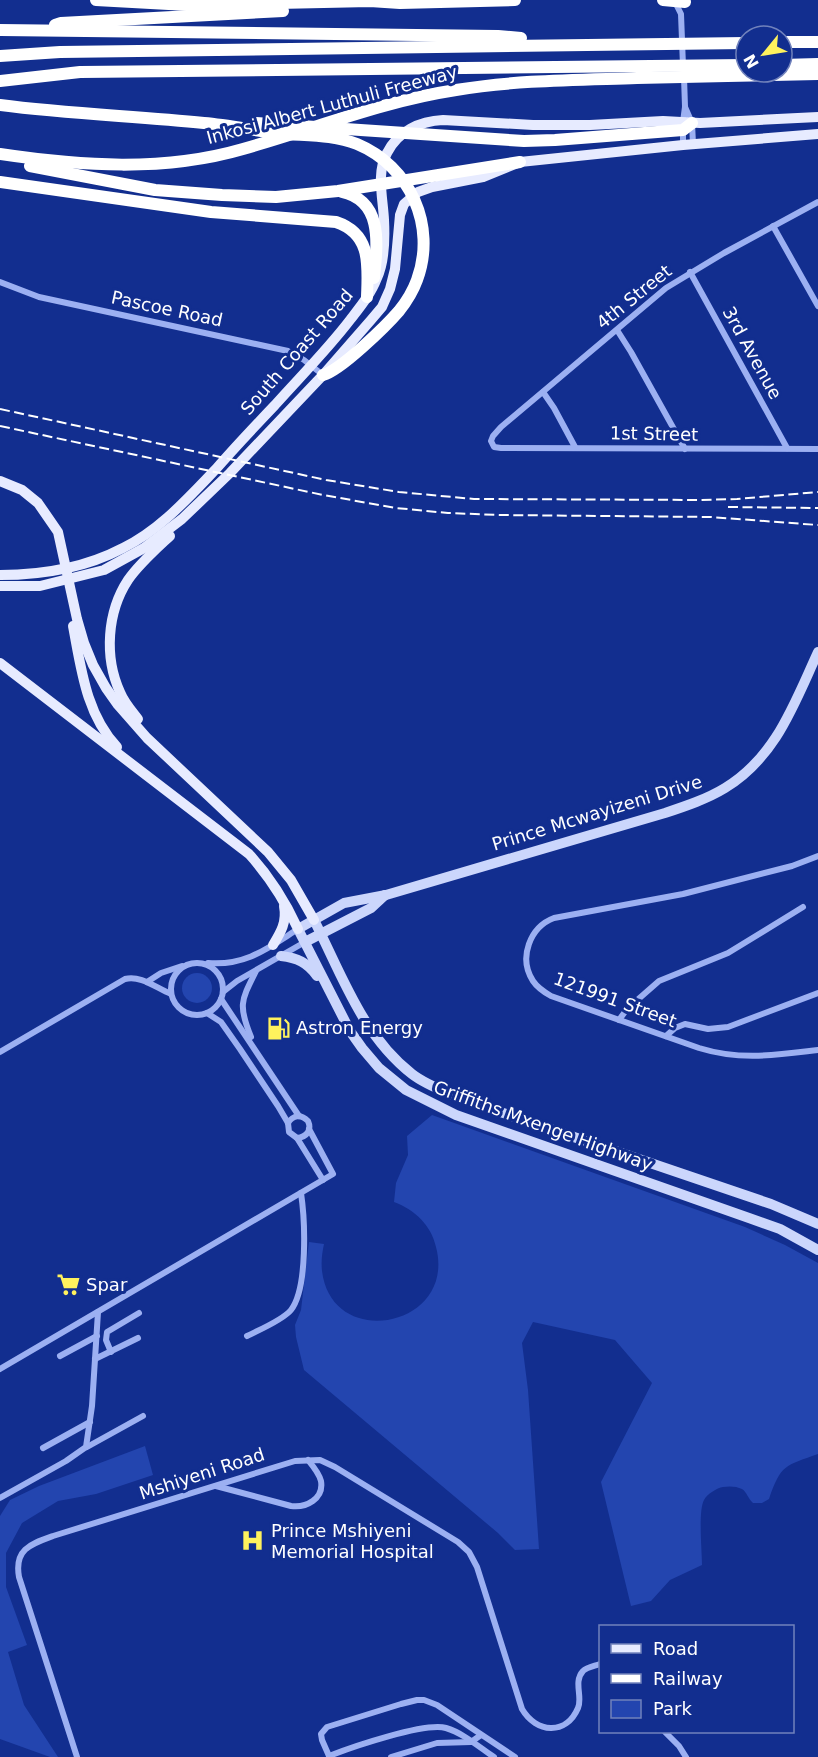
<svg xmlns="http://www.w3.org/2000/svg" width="818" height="1757" viewBox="0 0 818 1757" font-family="'DejaVu Sans',sans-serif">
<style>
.green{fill:#2345af}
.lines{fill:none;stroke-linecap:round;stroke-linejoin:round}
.street{stroke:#9cb0f2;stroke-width:6}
.secondary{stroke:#cbd6fc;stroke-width:10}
.primary{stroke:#e7ebff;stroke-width:10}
.highway{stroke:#fff;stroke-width:12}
.rail{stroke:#fff;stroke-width:2;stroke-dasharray:10 4.5;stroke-linecap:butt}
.labels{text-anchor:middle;stroke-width:6;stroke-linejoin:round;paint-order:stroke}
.street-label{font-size:18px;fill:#fff;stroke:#122e8f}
.poi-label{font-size:18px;fill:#fff;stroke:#122e8f;text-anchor:start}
</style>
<rect width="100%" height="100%" fill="#122e8f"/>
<g class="green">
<circle cx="197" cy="988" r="15"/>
<path d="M 432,1115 L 745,1227 L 785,1245 L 818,1263 L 818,1454 C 785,1466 781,1464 769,1499 L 762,1503 L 753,1503 C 748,1499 747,1492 742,1489 C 736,1486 729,1486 723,1487 C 717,1488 707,1494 704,1500 C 698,1511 702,1551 702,1565 L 670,1580 L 651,1601 L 631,1606 L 601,1482 L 652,1383 L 615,1340 L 533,1322 L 522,1343 L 528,1390 L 539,1549 L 515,1550 L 498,1533 L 304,1370 L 296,1337 L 295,1325 L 301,1310 L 309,1242 L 324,1244 C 322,1253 321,1262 322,1271 C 332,1352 457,1327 436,1247 C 431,1225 415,1210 394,1202 L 396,1183 L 408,1155 L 407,1136 Z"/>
<path d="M 145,1446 L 153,1475 L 96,1494 L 58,1501 L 22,1523 L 6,1553 L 6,1587 L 27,1645 L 8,1652 L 24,1705 L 58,1757 L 50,1757 L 0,1739 L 0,1516 L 10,1500 L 39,1486 Z"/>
</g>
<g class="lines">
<g class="street">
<path d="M 677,0 L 677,6 L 681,14 L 683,66"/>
<path d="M 685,107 L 692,123 L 693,144"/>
<path d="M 683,145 L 683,122 L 685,107 L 684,77"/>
<path d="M 818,202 L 724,253 L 666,288 L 501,427 L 493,436 L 491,441 L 494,447 L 501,448 L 818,449"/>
<path d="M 773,226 L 818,306"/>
<path d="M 690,272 L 787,448"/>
<path d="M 0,282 L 39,297 L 288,351 L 304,360 L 323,375"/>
<path d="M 617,330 L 631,352 L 685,449"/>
<path d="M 543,392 L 554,408 L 575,447"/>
<path d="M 818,856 L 792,866 L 683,894 L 554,918 C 530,927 518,958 533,981 C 537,987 544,992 551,996 L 699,1048 C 741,1061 776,1055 818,1050"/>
<circle cx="197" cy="989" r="26"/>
<path d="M 208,963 C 246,966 268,948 298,929"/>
<path d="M 147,982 L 161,973 L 182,966"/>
<path d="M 223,992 L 237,981 L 305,942"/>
<path d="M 221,999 L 299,1116"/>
<path d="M 207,1013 L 221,1022 L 240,1049 L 278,1106 L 288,1123 L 289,1132 L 297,1138 L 323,1180"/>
<path d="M 619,1020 L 627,1009 L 659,981 L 728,953 L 803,907"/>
<path d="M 666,1036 L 675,1028 L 685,1024 L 708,1029 L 728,1027 L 818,993"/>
<path d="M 251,1037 C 238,1005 241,1001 256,971"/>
<path d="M 0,1052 L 125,979 C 141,975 156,988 171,994"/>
<path d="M 288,1123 C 293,1115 301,1114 308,1121 C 312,1130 307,1137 297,1138"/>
<path d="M 247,1336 C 259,1330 283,1320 291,1310 C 308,1288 305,1220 301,1193"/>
<path d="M 111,1352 L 106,1340 L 107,1332 L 139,1313"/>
<path d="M 60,1356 L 97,1336"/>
<path d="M 95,1359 L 138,1338"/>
<path d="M 0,1369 L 333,1174 L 309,1129"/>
<path d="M 87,1447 L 143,1416"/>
<path d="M 43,1448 L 90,1422"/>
<path d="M 216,1486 L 291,1506 C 306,1508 324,1499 321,1481 C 319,1473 313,1466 308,1460"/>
<path d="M 0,1498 L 66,1461 L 86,1447 L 92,1406 L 98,1312"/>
<path d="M 665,1732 L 679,1746 L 686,1757"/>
<path d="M 77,1757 L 19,1577 C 14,1549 31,1544 53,1536 L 295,1461 L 320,1460 L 335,1467 L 458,1542 L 469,1552 L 477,1567 L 522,1709 C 536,1733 566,1736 578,1708 C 583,1697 573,1682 583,1671 C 587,1667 595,1666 600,1664"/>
<path d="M 391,1757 L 437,1743 L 471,1742 L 481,1735"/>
<path d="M 494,1757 C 479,1747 463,1733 446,1728 C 425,1722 352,1747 329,1756 L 322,1740 L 321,1734 L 327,1727 L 401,1704 L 417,1700 L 424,1700 L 437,1705 L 515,1757"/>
</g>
<g class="secondary">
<path d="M 818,652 C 794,704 776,757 725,788 C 707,799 686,806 665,813 L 386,895 L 344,903 L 298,929 L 350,1031 L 362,1048 L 379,1068 L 406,1090 L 456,1115 L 749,1218 L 780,1229 L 818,1250"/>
<path d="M 314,920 C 342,975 362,1035 412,1074 C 426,1085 446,1092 462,1099 L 771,1204 L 818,1224"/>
<path d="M 305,942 L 371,908 L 385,895"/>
<path d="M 281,956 C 297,958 307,962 317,976"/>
</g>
<g class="primary">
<path d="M 0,481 L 22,490 L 38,503 L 58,532 L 77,619 L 84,643 L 93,665 L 106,688 L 118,705 L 147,738 L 268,852 L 291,880 L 314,920"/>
<path d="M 0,575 C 43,575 85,568 123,548 C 160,530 188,498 216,469 C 235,447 255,426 275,405 C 300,377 327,350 350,320 C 360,307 371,294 377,278 C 385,261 385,239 384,220 C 383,198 376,173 387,153 C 398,131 420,121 443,120 L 533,125 L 590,125 L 663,121 L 700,123 L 818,117"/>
<path d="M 0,586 L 40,586 L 104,570 L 144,548 L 182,519 L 230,473 L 323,375 L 371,320 L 382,307 L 390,289 L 395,269 L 400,215 L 404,204 L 418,192 L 432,187 L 483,177 L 520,162 L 683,145 L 818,134"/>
<path d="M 73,626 C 81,668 86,714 117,747"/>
<path d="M 0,663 L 249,854 C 270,877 285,901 298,929"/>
<path d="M 138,719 C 131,710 124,702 120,692 C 104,657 107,612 128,580 C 139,564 155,550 170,536"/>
<path d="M 273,945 C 281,932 287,922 284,906"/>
</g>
<g class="highway">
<path d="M 96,0 L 187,5 L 370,1 L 400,3 L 515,0"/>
<path d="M 663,0 L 685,2"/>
<path d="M 55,25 L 61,23 L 283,11"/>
<path d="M 0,30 L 498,36 L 521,38"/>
<path d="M 782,42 L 818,42"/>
<path d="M 0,56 L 60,52 L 746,43"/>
<path d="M 782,65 L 818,64"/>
<path d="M 0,81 L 80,72 L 746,65"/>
<path d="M 0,105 C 68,114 136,116 204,123 C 228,125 252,130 276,133 C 302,136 332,134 357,144 C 410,166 437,226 417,280 C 413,291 407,301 399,311 C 386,326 341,370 323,375"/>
<path d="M 256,123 L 524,141 L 555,140 L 683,130 L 692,123"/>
<path d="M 0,154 C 80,166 164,172 243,149 C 314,129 383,101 456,90 C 516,80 577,80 637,78 C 697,77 758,75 818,74"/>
<path d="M 30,166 L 155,190 L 222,195 L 276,197 L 338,191 L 520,162"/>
<path d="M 0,182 L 211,212 L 336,222 C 372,234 368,266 367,297"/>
<path d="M 342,192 C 384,201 377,246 374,278"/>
</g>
<g class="rail">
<path d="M 0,409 L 326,480 L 399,492 L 474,499 L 701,500 L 737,499 L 818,492"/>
<path d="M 0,426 L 323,495 L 396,508 L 448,513 L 500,515 L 711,517 L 818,525"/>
<path d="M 728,507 L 818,508"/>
</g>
</g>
<defs>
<symbol id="fuel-bare" viewBox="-9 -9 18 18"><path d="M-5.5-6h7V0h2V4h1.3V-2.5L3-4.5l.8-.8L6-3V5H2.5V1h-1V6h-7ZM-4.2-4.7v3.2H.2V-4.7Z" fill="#fff25d" stroke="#122e8f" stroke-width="2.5" paint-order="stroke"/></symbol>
<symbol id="supermarket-bare" viewBox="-9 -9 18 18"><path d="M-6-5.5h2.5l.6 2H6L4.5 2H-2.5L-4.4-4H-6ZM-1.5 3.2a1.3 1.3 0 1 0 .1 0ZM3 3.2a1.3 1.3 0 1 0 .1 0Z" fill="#fff25d" stroke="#122e8f" stroke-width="2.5" paint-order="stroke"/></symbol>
<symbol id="hospital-bare" viewBox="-9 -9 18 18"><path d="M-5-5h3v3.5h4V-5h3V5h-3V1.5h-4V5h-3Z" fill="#fff25d" stroke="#122e8f" stroke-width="2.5" paint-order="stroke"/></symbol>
</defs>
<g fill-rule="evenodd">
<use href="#fuel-bare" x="262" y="1012" width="33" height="33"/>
<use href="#supermarket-bare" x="52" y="1268" width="33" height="33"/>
<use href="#hospital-bare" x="236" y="1524" width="33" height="33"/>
</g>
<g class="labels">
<g class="street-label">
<text transform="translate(332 105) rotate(-15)" y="6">Inkosi Albert Luthuli Freeway</text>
<text transform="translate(634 297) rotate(-39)" y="6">4th Street</text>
<text transform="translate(167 309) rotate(12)" y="6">Pascoe Road</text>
<text transform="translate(297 352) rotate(-49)" y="6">South Coast Road</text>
<text transform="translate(752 353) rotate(61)" y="6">3rd Avenue</text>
<text transform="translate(654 434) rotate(1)" y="6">1st Street</text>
<text transform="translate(597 813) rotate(-17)" y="6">Prince Mcwayizeni Drive</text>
<text transform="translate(615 1000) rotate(20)" y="6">121991 Street</text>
<text transform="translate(543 1126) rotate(20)" y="6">Griffiths Mxenge Highway</text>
<text transform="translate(202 1474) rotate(-18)" y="6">Mshiyeni Road</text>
</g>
<g class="poi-label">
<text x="296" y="1034">Astron Energy</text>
<text x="86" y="1291">Spar</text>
<text x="271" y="1537">Prince Mshiyeni<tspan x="271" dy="21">Memorial Hospital</tspan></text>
</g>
</g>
<rect x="599" y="1625" width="195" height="108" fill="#122e8f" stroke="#7182bc" stroke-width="1.5"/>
<rect x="611" y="1644" width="30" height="9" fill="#e7ebff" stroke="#7182bc" stroke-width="1.5"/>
<text x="653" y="1655" font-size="18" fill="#ffffff">Road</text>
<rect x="611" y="1674" width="30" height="9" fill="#ffffff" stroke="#7182bc" stroke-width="1.5"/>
<text x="653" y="1685" font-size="18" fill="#ffffff">Railway</text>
<rect x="611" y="1700" width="30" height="18" fill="#2345af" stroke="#7182bc" stroke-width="1.5"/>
<text x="653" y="1715" font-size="18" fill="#ffffff">Park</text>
<g transform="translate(764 54) rotate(240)"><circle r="28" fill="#122e8f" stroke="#7182bc" stroke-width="1.5"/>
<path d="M0-4.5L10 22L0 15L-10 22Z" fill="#fff25d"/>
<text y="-9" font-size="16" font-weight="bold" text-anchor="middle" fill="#ffffff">N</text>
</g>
</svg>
